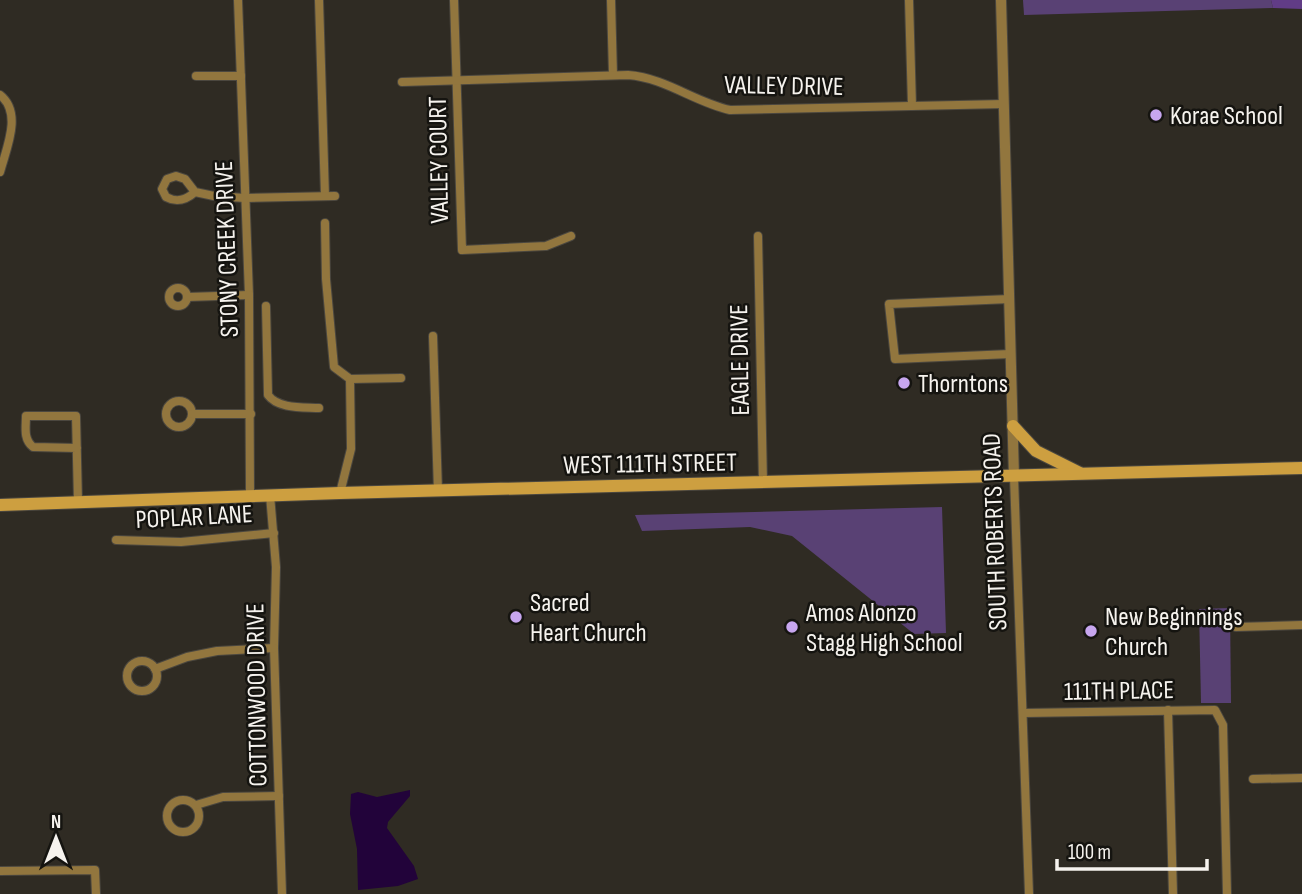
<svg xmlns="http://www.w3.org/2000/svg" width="1302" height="894" viewBox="0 0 1302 894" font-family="'Sofia Sans Condensed',sans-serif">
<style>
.green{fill:#594174}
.forest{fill:#613c86}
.water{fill:#22033a}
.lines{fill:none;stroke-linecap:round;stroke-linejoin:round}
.minor-casing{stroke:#4b473f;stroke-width:10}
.tertiary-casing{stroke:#4b473f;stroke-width:12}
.secondary-casing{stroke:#4b473f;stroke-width:14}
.minor{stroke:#92763e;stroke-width:8}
.tertiary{stroke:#92763e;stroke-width:10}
.secondary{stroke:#cd9f40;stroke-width:12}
.poi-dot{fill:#c7a6ef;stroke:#151410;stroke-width:2.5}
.labels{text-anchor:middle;stroke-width:5;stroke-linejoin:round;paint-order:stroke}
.street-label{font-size:26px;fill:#f6f3ee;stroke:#151410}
.poi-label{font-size:26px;fill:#f6f3ee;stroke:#151410;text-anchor:start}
</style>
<rect width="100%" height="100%" fill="#2f2b23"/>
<g class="green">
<path d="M 1023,0 L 1271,0 L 1273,8 L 1024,15 Z"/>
<path d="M 942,507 L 946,633 L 914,634 L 792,536 L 750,527 L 642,531 L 635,515 Z"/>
<path d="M 1230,608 L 1231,703 L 1201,703 L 1199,609 Z"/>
</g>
<path class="forest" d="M 1271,0 L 1302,0 L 1302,9 L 1273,8 Z"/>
<path class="water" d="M 410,790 L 410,796 L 388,822 L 387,828 L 414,866 L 418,879 L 398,886 L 358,890 L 357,849 L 350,814 L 351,794 L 358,792 L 377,797 Z"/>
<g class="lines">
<defs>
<g id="minor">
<path d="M 238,0 L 249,295 L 250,496"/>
<path d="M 319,0 L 325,196"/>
<path d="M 454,0 L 462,250 L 546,246 L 571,236"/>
<path d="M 611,0 L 613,75"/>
<path d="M 909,0 L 912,106"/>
<path d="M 196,76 L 241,76"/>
<path d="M 402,82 L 628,75 C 666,78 694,102 730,110 L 1004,104"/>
<path d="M 0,95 C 23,113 6,149 0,172"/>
<path d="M 195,192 C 186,200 177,203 166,197 L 162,189 L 167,179 L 176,176 L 185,179 L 195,192 L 214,196 L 245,198 L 335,196"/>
<path d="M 325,223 L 326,279 L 334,367 L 350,379 L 351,449 L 340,493"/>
<path d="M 758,236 L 763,483"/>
<circle cx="178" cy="297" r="9"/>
<path d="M 187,297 L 249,295"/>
<path d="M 1010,299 L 889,304 L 895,359 L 1010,354"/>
<path d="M 266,306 L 268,395 C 278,409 303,407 319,408"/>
<path d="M 433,336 L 438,491"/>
<path d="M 350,379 L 401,378"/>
<circle cx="179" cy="414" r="13"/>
<path d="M 192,414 L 251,414"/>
<path d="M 77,448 L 33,447 C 23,439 26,427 26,416 L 76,416 L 78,502"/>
<path d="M 1014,477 L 1029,894"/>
<path d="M 270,495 L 276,567 L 274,648 L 282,894"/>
<path d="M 116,540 L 181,542 L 274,533"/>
<path d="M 1236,627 L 1302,625"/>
<circle cx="142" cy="676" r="15"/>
<path d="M 155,669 L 187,657 L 217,651 L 274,648"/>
<path d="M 1168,710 L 1173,894"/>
<path d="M 1023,713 L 1215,710 L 1223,725 L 1227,894"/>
<path d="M 1253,779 L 1302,778"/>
<circle cx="183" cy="816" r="16"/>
<path d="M 196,805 L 223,797 L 279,796"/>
<path d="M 0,871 L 95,870 L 96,894"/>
</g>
<path id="tertiary" d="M 1001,0 L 1014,477"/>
<g id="secondary">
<path d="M 1013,426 L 1036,451 L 1080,473"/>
<path d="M 0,505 L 340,493 L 1302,468"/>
</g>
</defs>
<use href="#minor" class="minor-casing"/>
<use href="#tertiary" class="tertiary-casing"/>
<use href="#secondary" class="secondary-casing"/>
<use href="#minor" class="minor"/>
<use href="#tertiary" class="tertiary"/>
<use href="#secondary" class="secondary"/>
</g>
<g class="poi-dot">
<circle cx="1156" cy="115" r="7"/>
<circle cx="904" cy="383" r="7"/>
<circle cx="516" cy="617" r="7"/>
<circle cx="792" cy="627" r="7"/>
<circle cx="1091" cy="631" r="7"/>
</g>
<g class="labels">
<g class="street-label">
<text transform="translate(784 85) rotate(1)" y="9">VALLEY DRIVE</text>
<text transform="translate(438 160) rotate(-91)" y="9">VALLEY COURT</text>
<text transform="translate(226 249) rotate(-92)" y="9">STONY CREEK DRIVE</text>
<text transform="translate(739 360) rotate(-91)" y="9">EAGLE DRIVE</text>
<text transform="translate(650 463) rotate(-1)" y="9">WEST 111TH STREET</text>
<text transform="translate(194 516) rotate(-3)" y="9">POPLAR LANE</text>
<text transform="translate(994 532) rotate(-92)" y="9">SOUTH ROBERTS ROAD</text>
<text transform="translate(1119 690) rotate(-1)" y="9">111TH PLACE</text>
<text transform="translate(256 695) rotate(-91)" y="9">COTTONWOOD DRIVE</text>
</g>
<g class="poi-label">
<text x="1170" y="124">Korae School</text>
<text x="918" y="392">Thorntons</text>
<text x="530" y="611">Sacred<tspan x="530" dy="30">Heart Church</tspan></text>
<text x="806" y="621">Amos Alonzo<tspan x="806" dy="30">Stagg High School</tspan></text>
<text x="1105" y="625">New Beginnings<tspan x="1105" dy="30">Church</tspan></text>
</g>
</g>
<g transform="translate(56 838)" stroke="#151410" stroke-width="5" paint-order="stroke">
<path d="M0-5L12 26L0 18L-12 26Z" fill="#f6f3ee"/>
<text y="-10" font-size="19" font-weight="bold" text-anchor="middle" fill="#f6f3ee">N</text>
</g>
<path d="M1057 859v10h150v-10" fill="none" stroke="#f6f3ee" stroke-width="3.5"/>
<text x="1068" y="859" font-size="21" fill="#f6f3ee" stroke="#151410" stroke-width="5" paint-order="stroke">100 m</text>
</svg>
